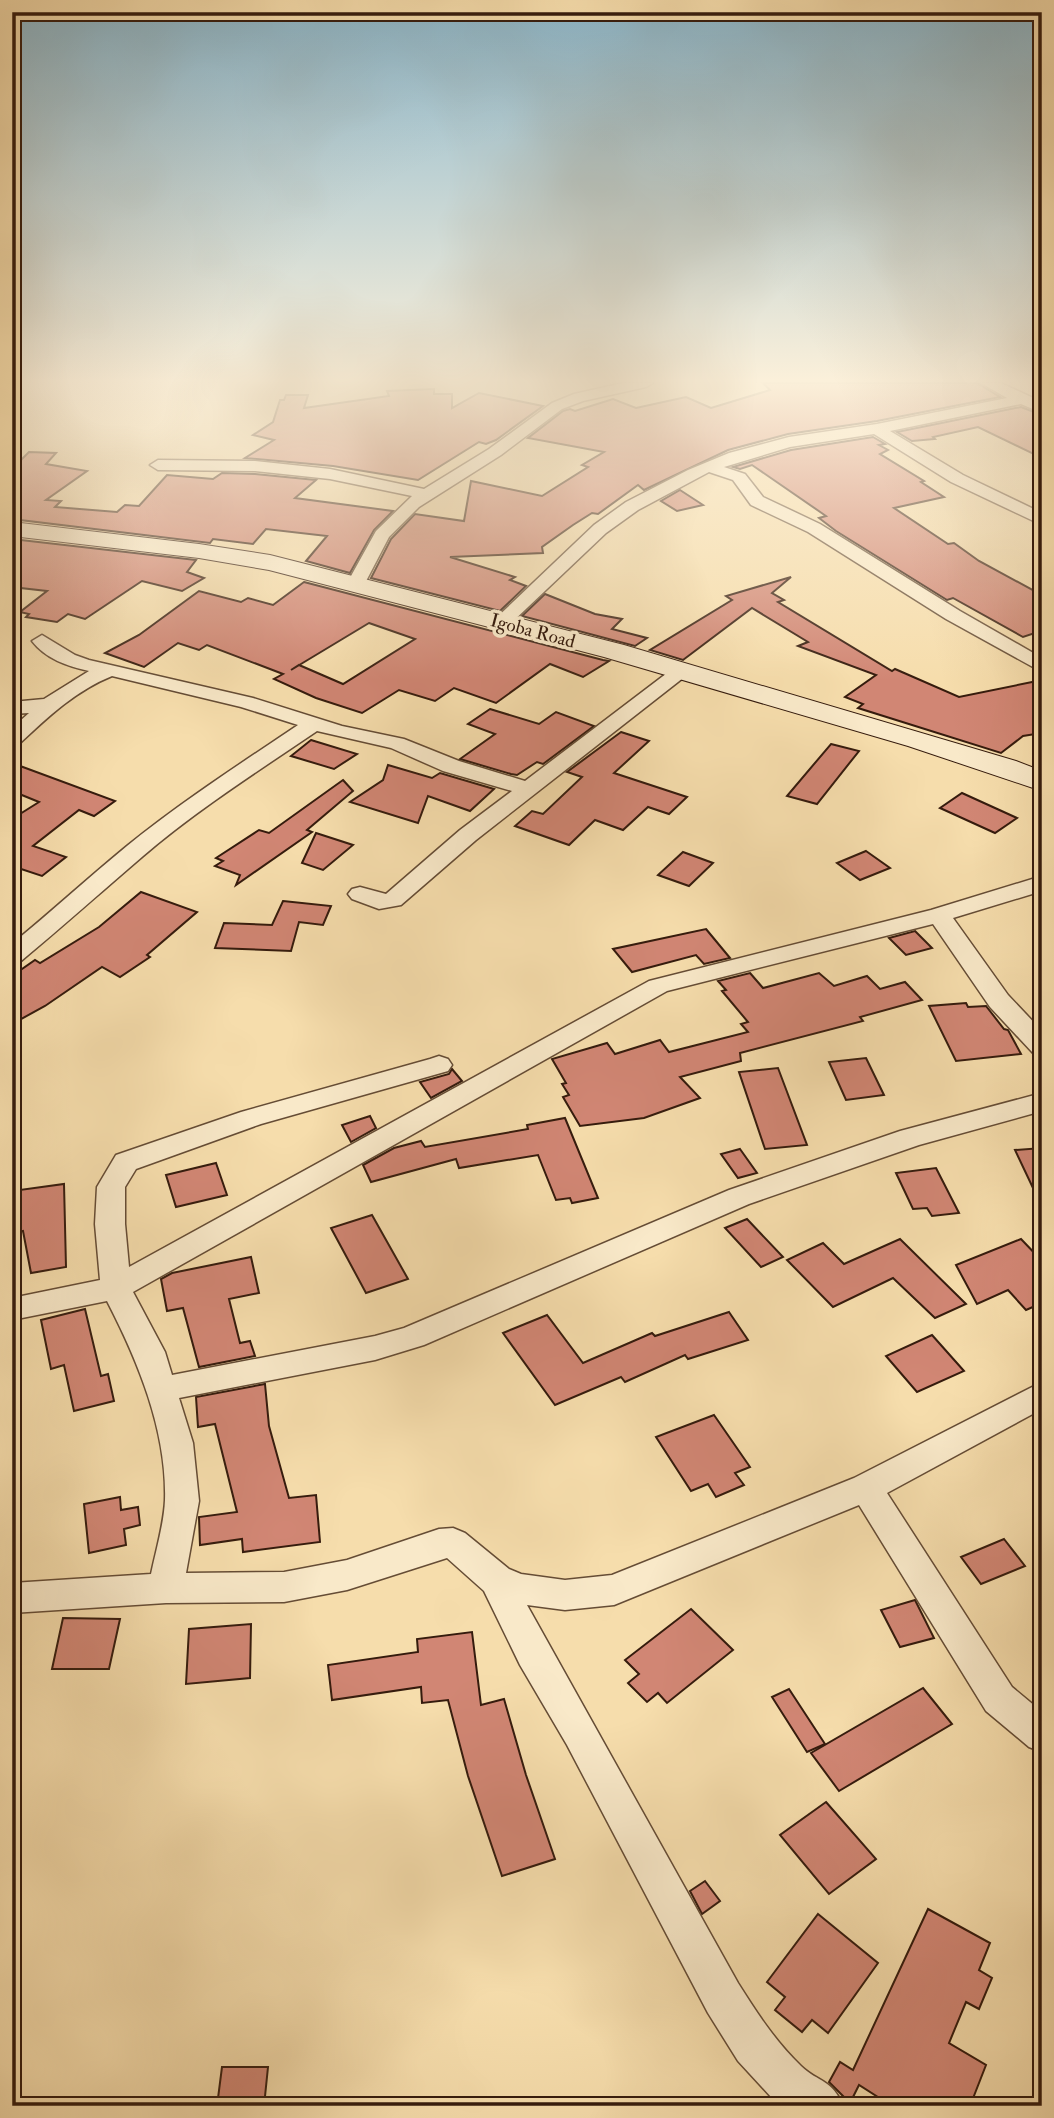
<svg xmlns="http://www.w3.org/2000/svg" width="1054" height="2118" viewBox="0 0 1054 2118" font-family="'IM FELL Double Pica',serif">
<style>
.building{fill:#d18674;stroke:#351b0d;stroke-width:2;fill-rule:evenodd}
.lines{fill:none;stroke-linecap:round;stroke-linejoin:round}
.street-casing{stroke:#654c35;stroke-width:3}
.secondary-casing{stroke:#351b0d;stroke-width:2}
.street{fill:#f9e9c9;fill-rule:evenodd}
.secondary{fill:#f9e9c9;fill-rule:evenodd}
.labels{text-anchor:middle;stroke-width:7;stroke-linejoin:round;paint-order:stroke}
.far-street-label{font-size:19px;fill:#351b0d;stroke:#f9e9c9}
</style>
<rect width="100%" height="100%" fill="#f6ddac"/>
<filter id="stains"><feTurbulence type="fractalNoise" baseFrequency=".00286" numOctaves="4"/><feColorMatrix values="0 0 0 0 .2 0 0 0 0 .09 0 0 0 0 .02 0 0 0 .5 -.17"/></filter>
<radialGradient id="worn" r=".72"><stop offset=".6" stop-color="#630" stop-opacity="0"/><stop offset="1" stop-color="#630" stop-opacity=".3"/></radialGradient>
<g class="building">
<path d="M 763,383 L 977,383 L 1000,397 L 877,421 L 788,434 L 728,450 L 644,490 L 638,485 L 598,514 L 592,513 L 573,525 L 542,547 L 543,553 L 450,557 L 515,577 L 510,580 L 526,586 L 500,611 L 371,578 L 391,539 L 415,514 L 464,521 L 471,481 L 542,496 L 588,467 L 582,465 L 604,452 L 528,438 L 563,411 L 570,409 L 575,411 L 613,399 L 636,408 L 686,397 L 711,408 L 770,390 Z"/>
<path d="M 434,389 L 434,394 L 452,394 L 452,408 L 479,393 L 543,406 L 496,440 L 486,444 L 479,442 L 418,480 L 333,466 L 245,458 L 274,440 L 253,435 L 273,422 L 280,400 L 284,400 L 286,395 L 308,395 L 304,408 L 389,396 L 387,391 Z"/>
<path d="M 1021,407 L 1042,415 L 1042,458 L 978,427 L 933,437 L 935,439 L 912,441 L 897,432 Z"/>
<path d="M 873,437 L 885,444 L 879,445 L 888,450 L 880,454 L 924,481 L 921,482 L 944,497 L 894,508 L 948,544 L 954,543 L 979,561 L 1042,595 L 1041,631 L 1023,637 L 953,598 L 947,600 L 836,531 L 819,518 L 826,516 L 752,465 L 740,469 L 733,467 L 791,450 Z"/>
<path d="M 29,452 L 56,453 L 46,464 L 87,471 L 46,500 L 61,501 L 55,507 L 117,512 L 125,505 L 139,506 L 167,475 L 213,479 L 222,473 L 255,474 L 316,480 L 295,498 L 393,511 L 374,530 L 350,573 L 306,561 L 327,536 L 266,529 L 253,544 L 213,539 L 210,543 L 12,519 L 12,461 L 19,462 Z"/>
<path d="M 680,490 L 703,505 L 677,511 L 661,501 Z"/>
<path d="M 12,539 L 196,560 L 187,572 L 204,578 L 182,591 L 142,581 L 85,619 L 68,614 L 57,622 L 26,617 L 29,614 L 20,612 L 47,591 L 12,587 Z"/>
<path d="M 791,577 L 772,593 L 784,600 L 778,602 L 892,671 L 895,669 L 959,697 L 1042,680 L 1042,733 L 1023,736 L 1001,753 L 858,708 L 863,704 L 845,697 L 876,675 L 798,646 L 808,642 L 752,608 L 683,660 L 650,650 L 732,600 L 726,596 Z"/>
<path d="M 304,582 L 603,660 L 609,661 L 583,677 L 550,664 L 496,703 L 454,688 L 435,701 L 399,690 L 362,713 L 316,698 L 274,679 L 283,674 L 207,645 L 199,650 L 178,643 L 144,667 L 105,653 L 139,635 L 199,591 L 241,602 L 248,598 L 273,605 ZM 369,623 L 415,639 L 343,684 L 299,665 L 291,670 Z"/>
<path d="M 545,594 L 595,614 L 622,619 L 612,629 L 647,638 L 635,646 L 522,616 Z"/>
<path d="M 490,709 L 539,724 L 556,712 L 594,726 L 543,764 L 537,762 L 517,775 L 511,774 L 460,759 L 495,734 L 468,724 Z"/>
<path d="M 621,732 L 649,741 L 614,773 L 687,797 L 669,814 L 648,807 L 623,830 L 595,820 L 569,845 L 515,826 L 532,811 L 543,814 L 582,777 L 567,772 Z"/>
<path d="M 311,740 L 357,754 L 334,769 L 291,756 Z"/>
<path d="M 831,744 L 859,751 L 817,804 L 787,796 Z"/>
<path d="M 12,763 L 115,801 L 94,816 L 79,810 L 33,846 L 66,857 L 42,876 L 12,866 L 12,819 L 39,802 L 12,791 Z"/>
<path d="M 388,765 L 432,778 L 440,773 L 494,789 L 470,811 L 428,796 L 418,823 L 350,802 L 383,780 Z"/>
<path d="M 343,780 L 353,791 L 307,830 L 312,832 L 236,885 L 240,875 L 215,866 L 223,861 L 216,858 L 259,830 L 269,833 Z"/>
<path d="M 962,793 L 1017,818 L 995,833 L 940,808 Z"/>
<path d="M 316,833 L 353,845 L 323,870 L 302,863 Z"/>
<path d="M 866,851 L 890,868 L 860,880 L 837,863 Z"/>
<path d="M 683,852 L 713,863 L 689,886 L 658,875 Z"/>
<path d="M 141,892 L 197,912 L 147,955 L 150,957 L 120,977 L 102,967 L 45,1006 L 12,1024 L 12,976 L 35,960 L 40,963 L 99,927 Z"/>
<path d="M 283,901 L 331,906 L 323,925 L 299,922 L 291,951 L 215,948 L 224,923 L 272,925 Z"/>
<path d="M 706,929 L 730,958 L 704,964 L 696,955 L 632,972 L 613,949 Z"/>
<path d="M 915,931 L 932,948 L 906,955 L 889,938 Z"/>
<path d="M 750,973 L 763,988 L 819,973 L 834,986 L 867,976 L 880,989 L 905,982 L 922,1000 L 860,1017 L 863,1021 L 740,1053 L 741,1061 L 680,1077 L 700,1098 L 644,1118 L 580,1126 L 563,1097 L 569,1095 L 562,1084 L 566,1083 L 552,1059 L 607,1043 L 615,1054 L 660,1040 L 669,1052 L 748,1032 L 741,1024 L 748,1022 L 722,991 L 726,990 L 718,981 Z"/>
<path d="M 966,1003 L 968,1007 L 986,1006 L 1004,1029 L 1008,1030 L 1021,1054 L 956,1061 L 929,1006 Z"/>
<path d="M 866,1058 L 884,1095 L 846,1100 L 829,1062 Z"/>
<path d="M 778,1068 L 807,1145 L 765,1149 L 739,1072 Z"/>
<path d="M 452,1069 L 462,1081 L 431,1098 L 420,1082 L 449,1074 Z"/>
<path d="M 370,1116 L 376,1128 L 351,1142 L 342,1125 Z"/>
<path d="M 565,1118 L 598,1198 L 572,1203 L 570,1198 L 556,1200 L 538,1155 L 459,1168 L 456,1159 L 371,1182 L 363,1165 L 394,1148 L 421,1141 L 425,1147 L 528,1129 L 527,1125 Z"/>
<path d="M 1042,1148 L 1042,1207 L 1015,1150 Z"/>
<path d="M 740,1149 L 757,1173 L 738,1178 L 721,1154 Z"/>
<path d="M 216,1163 L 227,1195 L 176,1207 L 166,1175 Z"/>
<path d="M 936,1168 L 959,1213 L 932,1216 L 927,1208 L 913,1209 L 896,1173 Z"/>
<path d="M 64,1184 L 66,1267 L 31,1273 L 23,1231 L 12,1233 L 12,1191 Z"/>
<path d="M 372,1215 L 408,1279 L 366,1293 L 331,1228 Z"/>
<path d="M 747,1219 L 783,1257 L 761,1267 L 725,1228 Z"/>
<path d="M 900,1239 L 966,1304 L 935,1318 L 893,1278 L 833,1307 L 787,1260 L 823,1243 L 844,1264 Z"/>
<path d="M 1021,1239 L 1042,1261 L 1042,1303 L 1026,1310 L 1008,1290 L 977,1304 L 956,1265 Z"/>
<path d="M 251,1257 L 259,1293 L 229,1299 L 240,1343 L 250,1341 L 255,1356 L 199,1367 L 183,1308 L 167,1311 L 161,1279 L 172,1273 Z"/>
<path d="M 85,1309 L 101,1376 L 108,1374 L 114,1401 L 74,1411 L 64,1365 L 51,1369 L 41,1320 Z"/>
<path d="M 729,1312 L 748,1340 L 688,1359 L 685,1355 L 625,1382 L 621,1377 L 555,1405 L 503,1333 L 547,1315 L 583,1363 L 652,1333 L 655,1336 Z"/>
<path d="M 932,1335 L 964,1371 L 917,1392 L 886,1356 Z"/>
<path d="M 265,1384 L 269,1426 L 289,1498 L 316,1495 L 320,1542 L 243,1552 L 242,1539 L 200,1545 L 199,1517 L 237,1512 L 215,1424 L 198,1427 L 196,1397 Z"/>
<path d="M 714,1415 L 750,1467 L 735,1473 L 744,1485 L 716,1497 L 708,1484 L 691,1491 L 656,1437 Z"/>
<path d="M 120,1497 L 121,1510 L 138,1507 L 140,1525 L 124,1529 L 126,1545 L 89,1553 L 84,1504 Z"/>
<path d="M 1004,1539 L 1025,1566 L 981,1584 L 961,1557 Z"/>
<path d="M 915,1600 L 934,1638 L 900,1647 L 881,1610 Z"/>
<path d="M 691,1609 L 733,1650 L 667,1703 L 658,1693 L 647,1702 L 628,1683 L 639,1674 L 625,1660 Z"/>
<path d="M 63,1618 L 120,1619 L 109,1669 L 52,1669 Z"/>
<path d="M 251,1624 L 250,1678 L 186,1684 L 189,1629 Z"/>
<path d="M 472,1632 L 481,1705 L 504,1699 L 526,1775 L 555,1859 L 502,1876 L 468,1776 L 448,1700 L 422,1703 L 421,1687 L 332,1700 L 328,1665 L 418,1652 L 417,1639 Z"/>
<path d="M 923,1688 L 952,1724 L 839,1791 L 811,1753 Z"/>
<path d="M 789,1689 L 825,1744 L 807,1752 L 772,1697 Z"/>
<path d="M 826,1802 L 876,1859 L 829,1894 L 780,1835 Z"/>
<path d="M 705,1881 L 720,1901 L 702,1914 L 690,1891 Z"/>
<path d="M 928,1909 L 990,1943 L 979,1970 L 992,1978 L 979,2009 L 966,2002 L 949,2043 L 986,2065 L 970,2106 L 892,2106 L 859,2085 L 850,2103 L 829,2082 L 840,2062 L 853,2070 Z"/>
<path d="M 818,1914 L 878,1963 L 828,2033 L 812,2020 L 802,2032 L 775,2010 L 785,1997 L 767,1982 Z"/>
<path d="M 222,2067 L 268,2067 L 264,2106 L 217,2106 Z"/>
</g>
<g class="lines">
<defs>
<g id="street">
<path d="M 623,383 L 653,383 L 646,387 L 583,401 L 562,409 L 501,455 L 419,507 L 389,537 L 364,585 L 355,590 L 346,585 L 376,531 L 412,496 L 330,479 L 255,471 L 158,470 L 150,465 L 158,460 L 255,461 L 330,469 L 424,489 L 489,449 L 552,403 L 574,394 Z"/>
<path d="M 981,383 L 1001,383 L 1042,402 L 1042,413 L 1021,404 L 890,431 L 963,475 L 1042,513 L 1042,525 L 951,482 L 874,434 L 790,447 L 724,467 L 745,474 L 763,497 L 820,524 L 960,611 L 1042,658 L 1042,672 L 946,619 L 808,532 L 751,505 L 733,480 L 709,472 L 638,510 L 606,533 L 508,626 L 501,628 L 492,622 L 594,525 L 626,502 L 688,470 L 729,453 L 789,437 L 877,424 L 1007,398 Z"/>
<path d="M 42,635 L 75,655 L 89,660 L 253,698 L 342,726 L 404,739 L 459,761 L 525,781 L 675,667 L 682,665 L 692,671 L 476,840 L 401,905 L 379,909 L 352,899 L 348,894 L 352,889 L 360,887 L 386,894 L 460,830 L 512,791 L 443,771 L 391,748 L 317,731 C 258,771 197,810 143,856 C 102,891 62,927 21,961 L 12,963 L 12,944 C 51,912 88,878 127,846 C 181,802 240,764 298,725 L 241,707 L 112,676 C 75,691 48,717 19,744 L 12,746 L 12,728 L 29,713 L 12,714 L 12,702 L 44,699 L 89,671 C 67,666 46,659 32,641 Z"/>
<path d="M 1042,876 L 1042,891 L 953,918 L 1008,995 L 1042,1031 L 1042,1055 L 1033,1053 L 990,1007 L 933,924 L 667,991 L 133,1292 L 165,1352 L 172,1375 L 375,1336 L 404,1328 L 729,1190 L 900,1131 L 1042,1093 L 1042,1111 L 919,1145 L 749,1204 L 424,1345 L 375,1360 L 179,1398 L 193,1443 L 199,1501 L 186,1573 L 284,1572 L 347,1560 L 439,1529 L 453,1528 L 465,1533 L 509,1569 L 521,1574 L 565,1580 L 612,1575 L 854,1478 L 1042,1382 L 1042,1409 L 887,1493 L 1012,1687 L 1042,1712 L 1042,1752 L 1029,1747 L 986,1711 L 859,1505 L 614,1605 L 565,1610 L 527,1605 L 738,1983 C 757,2013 775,2041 801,2066 C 819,2083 832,2079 843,2106 L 782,2106 L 772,2098 L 738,2061 L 708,2013 L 567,1745 L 520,1665 L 484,1591 L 447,1558 L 347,1590 L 284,1602 L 166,1603 L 12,1613 L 12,1583 L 151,1574 C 156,1550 164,1524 165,1500 C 167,1431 138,1361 107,1301 L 12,1320 L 12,1298 L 100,1280 L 95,1224 L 97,1187 L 116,1155 L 241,1112 L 430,1059 L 439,1056 L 448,1059 L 452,1065 L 448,1071 L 261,1124 L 136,1169 L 125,1187 L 125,1224 L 129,1267 L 649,981 L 931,910 Z"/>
</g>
<path id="secondary" d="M 12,522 L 199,544 L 270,555 L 624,645 L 1016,761 L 1042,771 L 1042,791 L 908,746 L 604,657 L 269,570 L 199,558 L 12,536 Z"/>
</defs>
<use href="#street" class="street-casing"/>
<use href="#secondary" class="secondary-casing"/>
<use href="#street" class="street"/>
<use href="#secondary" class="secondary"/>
</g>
<linearGradient id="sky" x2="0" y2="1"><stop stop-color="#8ab7cd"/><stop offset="0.56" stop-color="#fbf0da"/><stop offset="1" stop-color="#fbf0da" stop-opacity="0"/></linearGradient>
<rect width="1054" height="680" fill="url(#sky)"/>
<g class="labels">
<g class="far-street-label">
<text transform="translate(533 630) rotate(15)" y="7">Igoba Road</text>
</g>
</g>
<rect width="1054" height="2118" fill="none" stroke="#f6ddac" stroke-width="42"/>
<rect x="14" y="14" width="1026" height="2090" fill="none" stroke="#351b0d" stroke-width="3.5"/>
<rect x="21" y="21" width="1012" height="2076" fill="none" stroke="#351b0d" stroke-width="2"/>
<rect width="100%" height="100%" filter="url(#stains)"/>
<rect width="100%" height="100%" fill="url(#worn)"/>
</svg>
